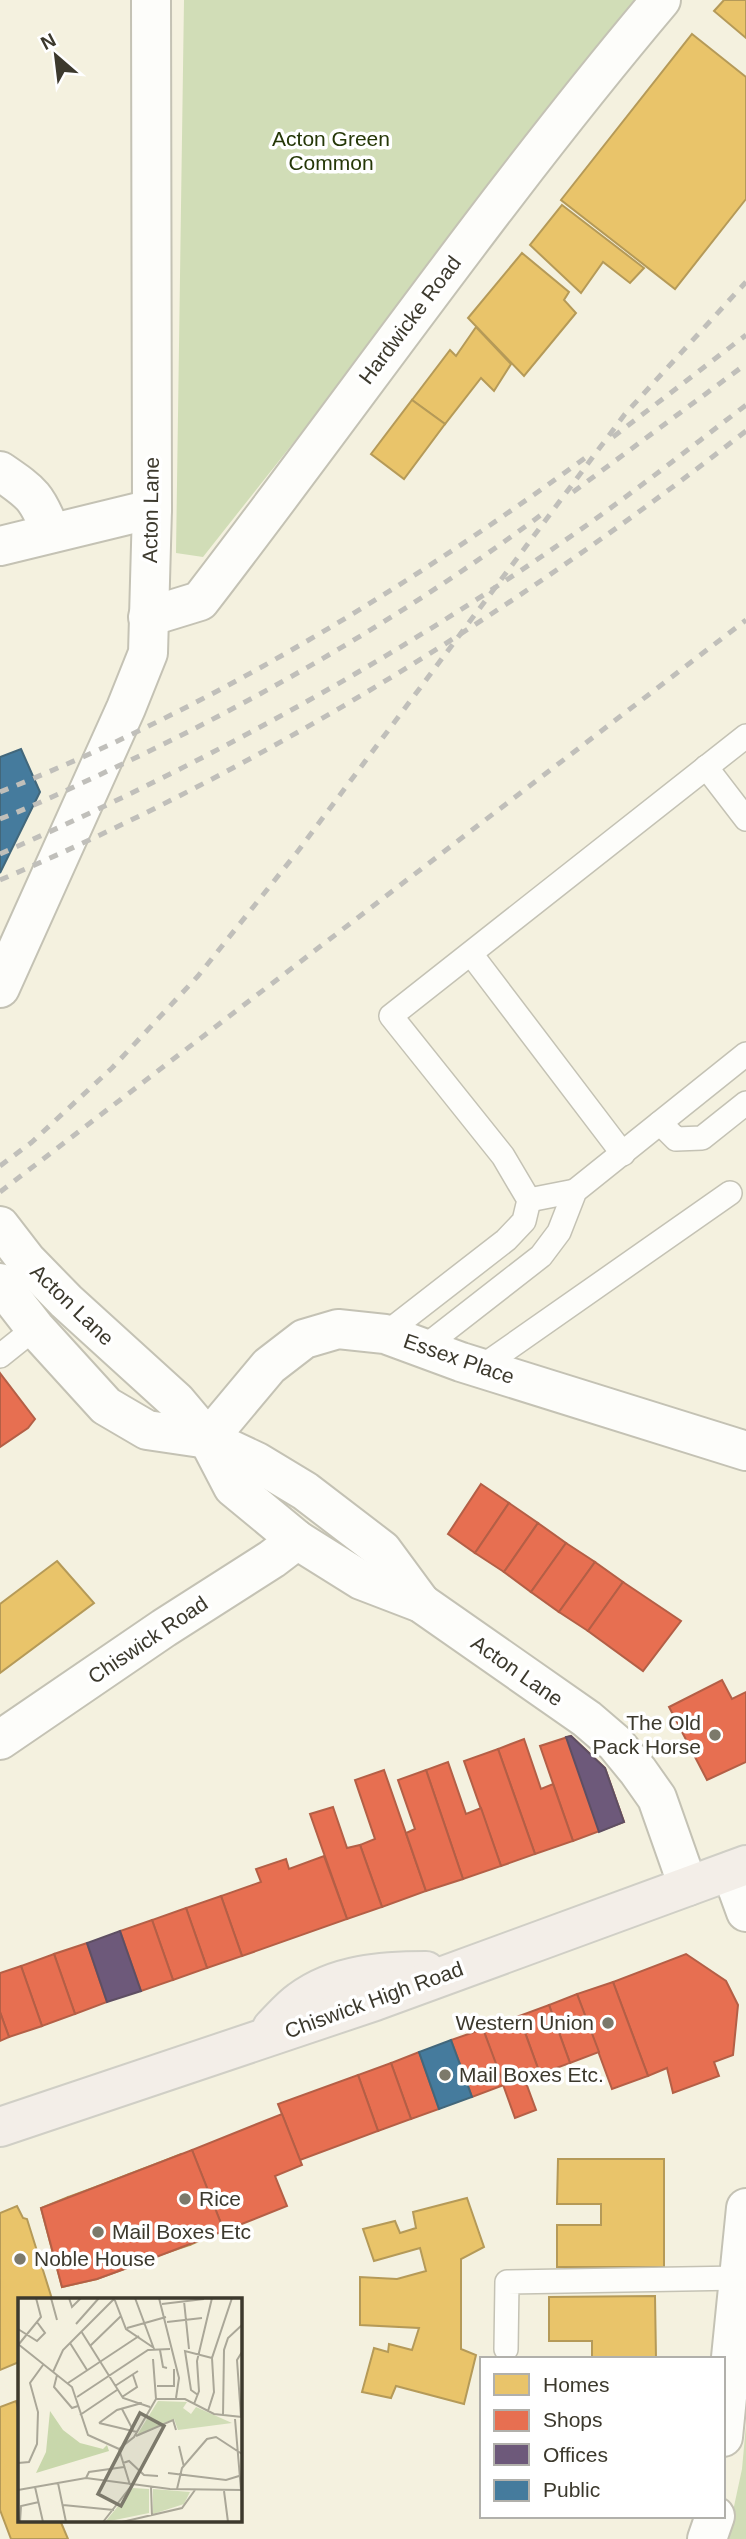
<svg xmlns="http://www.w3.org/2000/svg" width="746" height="2539" viewBox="0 0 746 2539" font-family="Arial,sans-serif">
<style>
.green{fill:#d1ddb7}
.homes{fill:#e9c46a;stroke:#b59a58;stroke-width:2}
.shops{fill:#e76f51;stroke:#b45f46;stroke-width:2}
.offices{fill:#6d597a;stroke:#5e4f63;stroke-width:2}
.public{fill:#457b9d;stroke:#42677b;stroke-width:2}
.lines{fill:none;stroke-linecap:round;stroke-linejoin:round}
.lane-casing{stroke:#c4c2b4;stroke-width:26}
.street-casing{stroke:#c4c2b4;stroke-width:42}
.secondary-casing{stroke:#c4c2b4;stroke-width:42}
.primary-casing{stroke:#d0cfc6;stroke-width:42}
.lane{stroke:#fdfdfa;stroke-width:23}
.street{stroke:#fdfdfa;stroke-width:38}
.secondary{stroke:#fdfdfa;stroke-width:38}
.primary{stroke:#f3eee8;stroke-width:38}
.rail{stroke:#c0bfba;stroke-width:5;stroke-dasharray:9 9;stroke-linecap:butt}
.poi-dot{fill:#7c796b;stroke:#fff;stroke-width:2.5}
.labels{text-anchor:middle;stroke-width:7;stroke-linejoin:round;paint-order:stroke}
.park-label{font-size:21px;fill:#253707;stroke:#fff}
.street-label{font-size:21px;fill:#3c392d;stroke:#fff}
.poi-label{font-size:21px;fill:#3c392d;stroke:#fff;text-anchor:start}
.inset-road{fill:none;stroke:#aaa798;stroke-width:2}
.view{fill:#7c796b;fill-opacity:0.15;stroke:#7c796b;stroke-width:3.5}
.inset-edge{fill:none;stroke:#3c392d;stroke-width:3.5}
</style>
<rect width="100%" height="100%" fill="#f4f1df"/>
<g class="green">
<path d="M 184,0 L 646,0 L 569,94 L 203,557 L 176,553 Z"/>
<path d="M 746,2425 L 746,2539 L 727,2539 L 742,2469 Z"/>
</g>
<g class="homes">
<path d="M 724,0 L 746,0 L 746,38 L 714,11 Z"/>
<path d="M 692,34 L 746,77 L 746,199 L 675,289 L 561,200 Z"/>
<path d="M 562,205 L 644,268 L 630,283 L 603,262 L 581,293 L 530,245 Z"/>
<path d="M 522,253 L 569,292 L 564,300 L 576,313 L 524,376 L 468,318 Z"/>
<path d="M 476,327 L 511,364 L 494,391 L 481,378 L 445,424 L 412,400 L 450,350 L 456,356 Z"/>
<path d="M 412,400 L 445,424 L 404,479 L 371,454 Z"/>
<path d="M 57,1561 L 94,1603 L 0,1673 L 0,1604 Z"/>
<path d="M 181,2154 L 213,2235 L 190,2245 L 158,2163 Z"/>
<path d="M 558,2159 L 664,2159 L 664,2267 L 557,2267 L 557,2225 L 601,2225 L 601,2204 L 557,2204 Z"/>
<path d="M 158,2163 L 190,2245 L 160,2255 L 129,2174 Z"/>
<path d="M 129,2174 L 160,2255 L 130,2267 L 98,2186 Z"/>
<path d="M 98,2186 L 130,2267 L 97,2279 L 68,2197 Z"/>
<path d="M 68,2197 L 97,2279 L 62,2287 L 41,2208 Z"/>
<path d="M 467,2198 L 484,2247 L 461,2259 L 461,2349 L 476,2355 L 464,2404 L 396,2386 L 391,2398 L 362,2392 L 374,2348 L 388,2352 L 389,2344 L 412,2350 L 419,2328 L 360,2325 L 360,2277 L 397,2279 L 426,2271 L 420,2248 L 374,2261 L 363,2229 L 395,2221 L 400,2233 L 416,2228 L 413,2212 Z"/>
<path d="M 17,2206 L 23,2218 L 27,2219 L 52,2299 L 19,2299 L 19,2362 L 0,2370 L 0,2213 Z"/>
<path d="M 655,2296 L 656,2359 L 592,2359 L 592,2341 L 549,2341 L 549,2297 Z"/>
<path d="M 16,2401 L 19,2411 L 19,2520 L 60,2520 L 68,2539 L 11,2539 L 0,2510 L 0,2407 Z"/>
</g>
<g class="shops">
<path d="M 0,1373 L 35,1419 L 28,1428 L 0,1447 Z"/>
<path d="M 481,1484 L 509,1503 L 475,1553 L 448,1534 Z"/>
<path d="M 509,1503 L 538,1523 L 504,1572 L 475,1553 Z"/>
<path d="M 538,1523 L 566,1543 L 531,1592 L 504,1572 Z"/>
<path d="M 566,1543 L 595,1562 L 559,1612 L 531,1592 Z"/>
<path d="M 595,1562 L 623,1582 L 588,1631 L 559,1612 Z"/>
<path d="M 623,1582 L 681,1621 L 643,1671 L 588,1631 Z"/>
<path d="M 722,1680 L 732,1699 L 746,1692 L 746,1762 L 707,1780 L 669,1707 Z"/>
<path d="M 571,1736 L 605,1768 L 624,1822 L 573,1841 L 540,1746 Z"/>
<path d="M 524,1739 L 541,1789 L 553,1784 L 573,1841 L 535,1854 L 498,1749 Z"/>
<path d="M 498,1749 L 535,1854 L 501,1866 L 464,1761 Z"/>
<path d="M 448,1762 L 466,1814 L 481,1808 L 501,1866 L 463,1879 L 426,1770 Z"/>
<path d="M 384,1770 L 426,1891 L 382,1907 L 360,1845 L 375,1839 L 355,1780 Z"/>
<path d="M 426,1770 L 463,1879 L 426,1891 L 406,1833 L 415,1829 L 398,1780 Z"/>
<path d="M 333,1807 L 347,1848 L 360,1845 L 382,1907 L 347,1919 L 310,1814 Z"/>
<path d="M 324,1856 L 347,1919 L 242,1956 L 221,1896 L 261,1882 L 256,1869 L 286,1859 L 289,1869 Z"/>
<path d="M 221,1896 L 242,1956 L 207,1968 L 186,1908 Z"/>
<path d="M 186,1908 L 207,1968 L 173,1980 L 152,1920 Z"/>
<path d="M 152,1920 L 173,1980 L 141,1991 L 120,1931 Z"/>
<path d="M 87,1943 L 107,2002 L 75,2014 L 54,1954 Z"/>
<path d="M 54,1954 L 75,2014 L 42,2026 L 21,1966 Z"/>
<path d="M 686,1954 L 726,1981 L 738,2005 L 733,2055 L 714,2062 L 719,2076 L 673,2093 L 667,2068 L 648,2076 L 613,1982 Z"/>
<path d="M 21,1966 L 42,2026 L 9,2037 L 0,2012 L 0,1973 Z"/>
<path d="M 613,1982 L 648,2076 L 612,2089 L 577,1994 Z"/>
<path d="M 577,1994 L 599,2052 L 570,2063 L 549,2005 Z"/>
<path d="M 549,2005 L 570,2063 L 540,2074 L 519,2016 Z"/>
<path d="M 0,2012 L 9,2037 L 0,2041 Z"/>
<path d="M 519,2016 L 540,2074 L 525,2080 L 536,2110 L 515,2118 L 483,2029 Z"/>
<path d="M 483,2029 L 504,2085 L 472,2097 L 451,2040 Z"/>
<path d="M 419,2052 L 439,2109 L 411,2119 L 391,2063 Z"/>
<path d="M 391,2063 L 411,2119 L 378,2131 L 358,2075 Z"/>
<path d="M 358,2075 L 378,2131 L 300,2160 L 278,2104 Z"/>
<path d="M 282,2114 L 302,2165 L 275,2176 L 287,2206 L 224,2231 L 192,2150 Z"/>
<path d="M 192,2150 L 224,2231 L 130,2267 L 97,2279 L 62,2287 L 41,2208 Z"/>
</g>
<g class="offices">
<path d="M 571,1736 L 605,1768 L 624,1822 L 599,1832 L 566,1737 Z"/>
<path d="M 120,1931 L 141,1991 L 107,2002 L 87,1943 Z"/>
</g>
<g class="public">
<path d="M 21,749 L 40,792 L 0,873 L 0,757 Z"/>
<path d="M 451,2040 L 472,2097 L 439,2109 L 419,2052 Z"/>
</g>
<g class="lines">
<defs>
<g id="lane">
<path d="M 706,767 L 746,819"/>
<path d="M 471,954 L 623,1154"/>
<path d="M 660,1123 L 676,1139 L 702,1138 L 746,1103"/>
<path d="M 529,1200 L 575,1191"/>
<path d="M 385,1334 L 506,1240 L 524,1221 L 529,1200 L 503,1156 L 391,1016 L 746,736"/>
<path d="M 423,1348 L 541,1256 L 559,1232 L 575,1191 L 746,1054"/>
<path d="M 0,1356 L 35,1328"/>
<path d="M 480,1368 L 730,1193"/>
<path d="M 506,2349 L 507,2282 L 740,2278"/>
</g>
<g id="street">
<path d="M 0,471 C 32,493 37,496 51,533"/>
<path d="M 0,546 L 152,509"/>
<path d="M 148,617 L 200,601 C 354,401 498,193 661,0"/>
<path d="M 208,1439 L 269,1366 L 304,1339 L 338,1329 L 385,1334 L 461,1362 L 746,1451"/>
<path d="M 0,1740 L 164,1628 L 272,1559 L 297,1540"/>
</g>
<g id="secondary">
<path d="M 0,988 L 126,708 L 148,653 L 152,509 L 151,0"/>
<path d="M 0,1226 L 27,1261 L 66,1301 L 176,1401 L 208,1439 L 233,1487 L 297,1540 L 361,1580 L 421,1603 L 587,1719 L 615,1743 L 638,1771 L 657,1798 L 688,1886"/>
<path d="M 0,1283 L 35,1328 L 106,1406 L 147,1430 L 208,1439 L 257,1462 L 305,1491 L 382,1550 L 421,1603"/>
<path d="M 731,1871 L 746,1912"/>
<path d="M 723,2437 L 746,2208"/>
<path d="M 707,2539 L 715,2516"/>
</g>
<g id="primary">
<path d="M 272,2028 C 281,2019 290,2008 300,2001 C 336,1974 383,1971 426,1971"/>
<path d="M 0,2127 L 375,2001 L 746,1865"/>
</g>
</defs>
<use href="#lane" class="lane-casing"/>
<use href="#street" class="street-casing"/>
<use href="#secondary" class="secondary-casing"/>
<use href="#primary" class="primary-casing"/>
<use href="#lane" class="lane"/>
<use href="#street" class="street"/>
<use href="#secondary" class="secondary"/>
<use href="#primary" class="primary"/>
<g class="rail">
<path d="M 613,437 L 746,335"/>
<path d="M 573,492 L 746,364"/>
<path d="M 0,792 C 209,709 404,590 585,458"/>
<path d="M 0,819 C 44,802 88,780 131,760 C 275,691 416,608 545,512"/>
<path d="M 0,854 C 202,765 396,659 577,532 C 634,492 690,448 746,405"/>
<path d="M 0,880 C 267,766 518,609 746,431"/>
<path d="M 0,1166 L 32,1142 L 112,1068 L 198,976 L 298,851 L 625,414 L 746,282"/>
<path d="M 0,1192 L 746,620"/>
</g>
</g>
<g class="poi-dot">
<circle cx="715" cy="1735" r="7"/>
<circle cx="608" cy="2023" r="7"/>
<circle cx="445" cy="2075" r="7"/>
<circle cx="185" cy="2199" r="7"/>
<circle cx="98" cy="2232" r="7"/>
<circle cx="20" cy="2259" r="7"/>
</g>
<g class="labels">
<g class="park-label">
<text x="331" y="146">Acton Green<tspan x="331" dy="24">Common</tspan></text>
</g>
<g class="street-label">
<text transform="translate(410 320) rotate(-53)" y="7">Hardwicke Road</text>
<text transform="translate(151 510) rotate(-89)" y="7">Acton Lane</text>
<text transform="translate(72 1305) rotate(44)" y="7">Acton Lane</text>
<text transform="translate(459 1359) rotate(19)" y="7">Essex Place</text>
<text transform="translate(148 1640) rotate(-34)" y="7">Chiswick Road</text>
<text transform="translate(517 1671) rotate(35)" y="7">Acton Lane</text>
<text transform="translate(374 2000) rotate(-20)" y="7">Chiswick High Road</text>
</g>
<g class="poi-label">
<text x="701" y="1730" text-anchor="end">The Old<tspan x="701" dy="24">Pack Horse</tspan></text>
<text x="594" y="2030" text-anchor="end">Western Union</text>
<text x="459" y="2082">Mail Boxes Etc.</text>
<text x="199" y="2206">Rice</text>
<text x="112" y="2239">Mail Boxes Etc</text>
<text x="34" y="2266">Noble House</text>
</g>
</g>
<g transform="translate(18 2298)">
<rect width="224" height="224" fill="#f4f1df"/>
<path d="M 32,113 L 45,132 L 62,145 L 85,151 L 89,147 L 91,153 L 18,175 L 28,154 Z" fill="#c8d7ab"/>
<path d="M 140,103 L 169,104 L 165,110 L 173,116 L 178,109 L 214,125 L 160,132 L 156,121 L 119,137 ZM 115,190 L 131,191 L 131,215 L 87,224 ZM 135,191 L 172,194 L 166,206 L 135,216 Z" fill="#d1ddb7"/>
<path class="inset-road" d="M 33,0 L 39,22M 51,0 L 54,9 L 63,0M 96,0 L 108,31 L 136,50M 117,0 L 136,51M 141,0 L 161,80 L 158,100M 166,3 L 171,51M 144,6 L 186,1M 149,24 L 184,20M 58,26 L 81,0M 109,30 L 148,19M 0,31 L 19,43 L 27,35 L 19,24M 63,33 L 105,100 L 132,109M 52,45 L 69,72M 0,46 L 54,89 L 70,137 L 101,151M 1,46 L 23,19 L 18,0M 72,48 L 103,18M 142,52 L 145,69 L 149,70M 135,61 L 138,101M 35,74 L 45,52 L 97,0M 39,77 L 36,89 L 54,110 L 60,108M 50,85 L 121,38M 97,88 L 120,73M 139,88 L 156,88 L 156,71M 180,97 L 173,92 L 167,53 L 194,60M 59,99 L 130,52 L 152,51M 104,99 L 119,89 L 115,77M 176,106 L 181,93 L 179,63 L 194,0M 104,111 L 115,132M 190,113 L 196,94 L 194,60 L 214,0M 62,117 L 99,92M 205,118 L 206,52 L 210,40 L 224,27M 223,119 L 219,62 L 224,54M 217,121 L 223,192M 81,125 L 99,112 L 124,105M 81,125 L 119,134M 118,138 L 155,122 L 158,132M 161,148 L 166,169M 0,165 L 11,164 L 19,146 L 20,114 L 12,85 L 25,67M 105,165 L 111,163 L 126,177 L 140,178M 150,175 L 208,182 L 221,178M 68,180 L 71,174 L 106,169M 40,185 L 48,224M 112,187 L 101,151 L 116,139 L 138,101 L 167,101 L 196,116 L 224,119M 17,189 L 25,224M 133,189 L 134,218M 159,191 L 164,170 L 189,141 L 198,139 L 224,156M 0,192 L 68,180 L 152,191 L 224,192M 206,193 L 210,224M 45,207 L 96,212M 2,224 L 3,208 L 21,204M 48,224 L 77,224M 85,224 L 114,187M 104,224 L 164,210 L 177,192"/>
<path class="view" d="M 122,115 L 146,128 L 103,208 L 80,196 Z"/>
<rect width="224" height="224" class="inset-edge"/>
</g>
<rect x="480" y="2357" width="245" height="161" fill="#ffffff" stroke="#b1b0ab" stroke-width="2"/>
<rect x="494" y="2374" width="35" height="21" fill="#e9c46a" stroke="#b1b0ab" stroke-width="2"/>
<text x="543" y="2392" font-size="21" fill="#3c392d">Homes</text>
<rect x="494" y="2410" width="35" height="21" fill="#e76f51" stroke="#b1b0ab" stroke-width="2"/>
<text x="543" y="2427" font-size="21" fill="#3c392d">Shops</text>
<rect x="494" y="2444" width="35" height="21" fill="#6d597a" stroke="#b1b0ab" stroke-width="2"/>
<text x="543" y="2462" font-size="21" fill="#3c392d">Offices</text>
<rect x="494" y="2480" width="35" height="21" fill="#457b9d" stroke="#b1b0ab" stroke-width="2"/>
<text x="543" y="2497" font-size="21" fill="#3c392d">Public</text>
<g transform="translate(56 56) rotate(332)" stroke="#ffffff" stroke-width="5" paint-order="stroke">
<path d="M0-5L12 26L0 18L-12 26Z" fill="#3c392d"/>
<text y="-10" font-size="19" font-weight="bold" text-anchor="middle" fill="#3c392d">N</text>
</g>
</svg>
